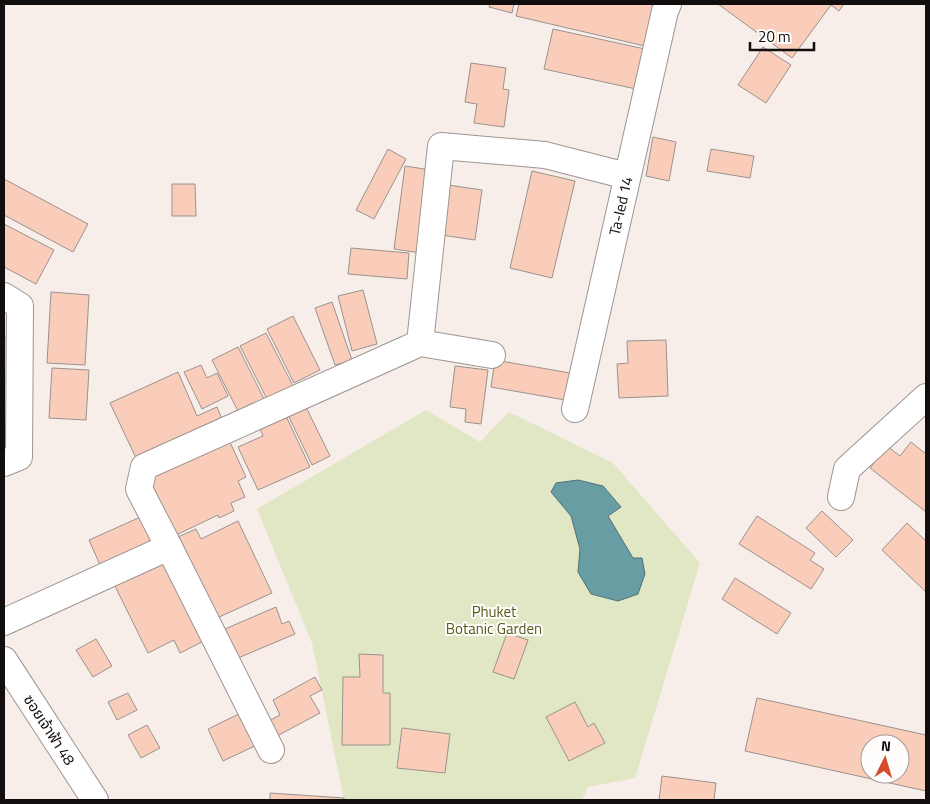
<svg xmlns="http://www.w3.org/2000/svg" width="930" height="804" viewBox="0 0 930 804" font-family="'Titillium Web','Noto Sans Thai',sans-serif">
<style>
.green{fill:#e1e6c5}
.water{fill:#689da3;stroke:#4e7276}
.building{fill:#facdba;stroke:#9a928e;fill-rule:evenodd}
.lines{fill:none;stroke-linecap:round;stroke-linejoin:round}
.minor-casing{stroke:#9d9591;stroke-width:28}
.minor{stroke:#fff;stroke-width:26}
.labels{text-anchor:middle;stroke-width:4;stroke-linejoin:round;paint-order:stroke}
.street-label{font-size:15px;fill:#110e0d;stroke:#fffdfc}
.park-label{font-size:15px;fill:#575c1b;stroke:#fffdfc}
</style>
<rect width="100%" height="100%" fill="#f7eeea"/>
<path class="green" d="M 426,410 L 480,442 L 509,412 L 613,463 L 700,563 L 635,778 L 588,787 L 582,800 L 344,800 L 312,643 L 257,509 Z"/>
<path class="water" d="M 578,480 L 603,486 L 621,507 L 608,516 L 633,558 L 642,558 L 645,574 L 638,594 L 618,601 L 591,594 L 578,572 L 580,549 L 571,516 L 551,492 L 556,483 Z"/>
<g class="building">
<path d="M 490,4 L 514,4 L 512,13 L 489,7 Z"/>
<path d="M 519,4 L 655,4 L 645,46 L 516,16 Z"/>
<path d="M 718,4 L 844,4 L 839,11 L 831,5 L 792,58 Z"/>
<path d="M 553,29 L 645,49 L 636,89 L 544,69 Z"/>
<path d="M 763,47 L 791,65 L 766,103 L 738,85 Z"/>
<path d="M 471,63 L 506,68 L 503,89 L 509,90 L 504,127 L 474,123 L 477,104 L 465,102 Z"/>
<path d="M 653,137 L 676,142 L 669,181 L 646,176 Z"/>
<path d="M 388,149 L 406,159 L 374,219 L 356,210 Z"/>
<path d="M 711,149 L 754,156 L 750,178 L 707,171 Z"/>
<path d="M 405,166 L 431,170 L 421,253 L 394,249 Z"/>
<path d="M 532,171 L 575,181 L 552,278 L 510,268 Z"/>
<path d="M 4,179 L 88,224 L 73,252 L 4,215 Z"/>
<path d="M 172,184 L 195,184 L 196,216 L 172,216 Z"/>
<path d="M 442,184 L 482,190 L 475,240 L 435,234 Z"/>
<path d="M 4,224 L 54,250 L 36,284 L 4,267 Z"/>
<path d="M 351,248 L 409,253 L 407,279 L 348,274 Z"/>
<path d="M 363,290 L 377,344 L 352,351 L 338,296 Z"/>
<path d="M 51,292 L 89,295 L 85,365 L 47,363 Z"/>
<path d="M 332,302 L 352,360 L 335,365 L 315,308 Z"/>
<path d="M 293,316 L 320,370 L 294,383 L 267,329 Z"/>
<path d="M 266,333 L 293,386 L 267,399 L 240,346 Z"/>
<path d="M 4,336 L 14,337 L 11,379 L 4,379 Z"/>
<path d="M 666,340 L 668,396 L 619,398 L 617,364 L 628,363 L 627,341 Z"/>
<path d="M 238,347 L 265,401 L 239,413 L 212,360 Z"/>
<path d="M 495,360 L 576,374 L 571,401 L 491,387 Z"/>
<path d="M 201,365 L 207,378 L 217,373 L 228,396 L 202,409 L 184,372 Z"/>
<path d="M 455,366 L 488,370 L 481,424 L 465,422 L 466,409 L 450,407 Z"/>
<path d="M 52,368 L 89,370 L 86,420 L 49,418 Z"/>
<path d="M 178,372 L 197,416 L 217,407 L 223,422 L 137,460 L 110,403 Z"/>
<path d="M 4,382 L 8,383 L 5,448 L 4,448 Z"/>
<path d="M 306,407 L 330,456 L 312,465 L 288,415 Z"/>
<path d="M 285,414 L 310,467 L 258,490 L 238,447 L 263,436 L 259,426 Z"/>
<path d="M 229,440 L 246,477 L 238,481 L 245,497 L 231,503 L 234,511 L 219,518 L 218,515 L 174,536 L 147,478 Z"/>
<path d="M 911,442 L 926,454 L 926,512 L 870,468 L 887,446 L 900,456 Z"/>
<path d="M 822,511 L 853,540 L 836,557 L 806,528 Z"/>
<path d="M 145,515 L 157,543 L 101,567 L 89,540 Z"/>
<path d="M 757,516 L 815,553 L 810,560 L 824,569 L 811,589 L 739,544 Z"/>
<path d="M 238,521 L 272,593 L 217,618 L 178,537 L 196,529 L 201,539 Z"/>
<path d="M 907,523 L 926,541 L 926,592 L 882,550 Z"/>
<path d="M 165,557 L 206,640 L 180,653 L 174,640 L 148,653 L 113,582 Z"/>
<path d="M 735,578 L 791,613 L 777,634 L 722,599 Z"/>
<path d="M 276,607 L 282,624 L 289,621 L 295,634 L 238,658 L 225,629 Z"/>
<path d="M 507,633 L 528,640 L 514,679 L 493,672 Z"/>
<path d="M 96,639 L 112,666 L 93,677 L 76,650 Z"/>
<path d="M 359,654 L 383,655 L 383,693 L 390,693 L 390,745 L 342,745 L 343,677 L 360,677 Z"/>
<path d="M 315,677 L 322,690 L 310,696 L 320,713 L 277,736 L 269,721 L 280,715 L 273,700 Z"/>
<path d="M 128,693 L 137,710 L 117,720 L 108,702 Z"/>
<path d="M 757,698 L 926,735 L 926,791 L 745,751 ZM 870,744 L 900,744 L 900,774 L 870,774 Z"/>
<path d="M 575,702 L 588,727 L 594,723 L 605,743 L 569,761 L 546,717 Z"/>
<path d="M 243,712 L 259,744 L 223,761 L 208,729 Z"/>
<path d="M 147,725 L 160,748 L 141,758 L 128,735 Z"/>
<path d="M 402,728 L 450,734 L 445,773 L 397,768 Z"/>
<path d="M 662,776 L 716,783 L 714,800 L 659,800 Z"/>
<path d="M 270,793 L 344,798 L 344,800 L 270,800 Z"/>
</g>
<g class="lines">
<defs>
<g id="minor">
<path d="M 4,296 L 20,306 L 19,457 L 4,463"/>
<path d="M 420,343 L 441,146 L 545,155 L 627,176"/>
<path d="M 575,409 L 665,11 L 668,4"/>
<path d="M 841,497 L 847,469 L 926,397"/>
<path d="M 169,547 L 139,489 L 144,467 L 420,343 L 492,355"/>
<path d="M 4,622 L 169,547 L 271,750"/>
<path d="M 4,660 L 95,800"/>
</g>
</defs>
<use href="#minor" class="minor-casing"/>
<use href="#minor" class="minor"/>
</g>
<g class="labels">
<g class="street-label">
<text transform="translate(621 206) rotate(-77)" y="5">Ta-Ied 14</text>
<text transform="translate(49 730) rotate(57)" y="5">ซอยเจ้าฟ้า 48</text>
</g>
<g class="park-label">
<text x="494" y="617">Phuket<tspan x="494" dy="17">Botanic Garden</tspan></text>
</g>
</g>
<rect width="930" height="804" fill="none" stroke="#110e0d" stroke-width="10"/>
<g transform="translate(885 759) rotate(5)"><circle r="24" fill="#fffdfc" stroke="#a09d9c"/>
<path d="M0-4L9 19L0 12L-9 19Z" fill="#d54b28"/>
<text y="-8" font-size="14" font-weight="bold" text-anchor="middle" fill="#110e0d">N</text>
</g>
<path d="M750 42v8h64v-8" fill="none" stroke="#110e0d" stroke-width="2.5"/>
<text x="758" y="42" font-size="15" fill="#110e0d" stroke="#fffdfc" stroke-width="4" paint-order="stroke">20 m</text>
</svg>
